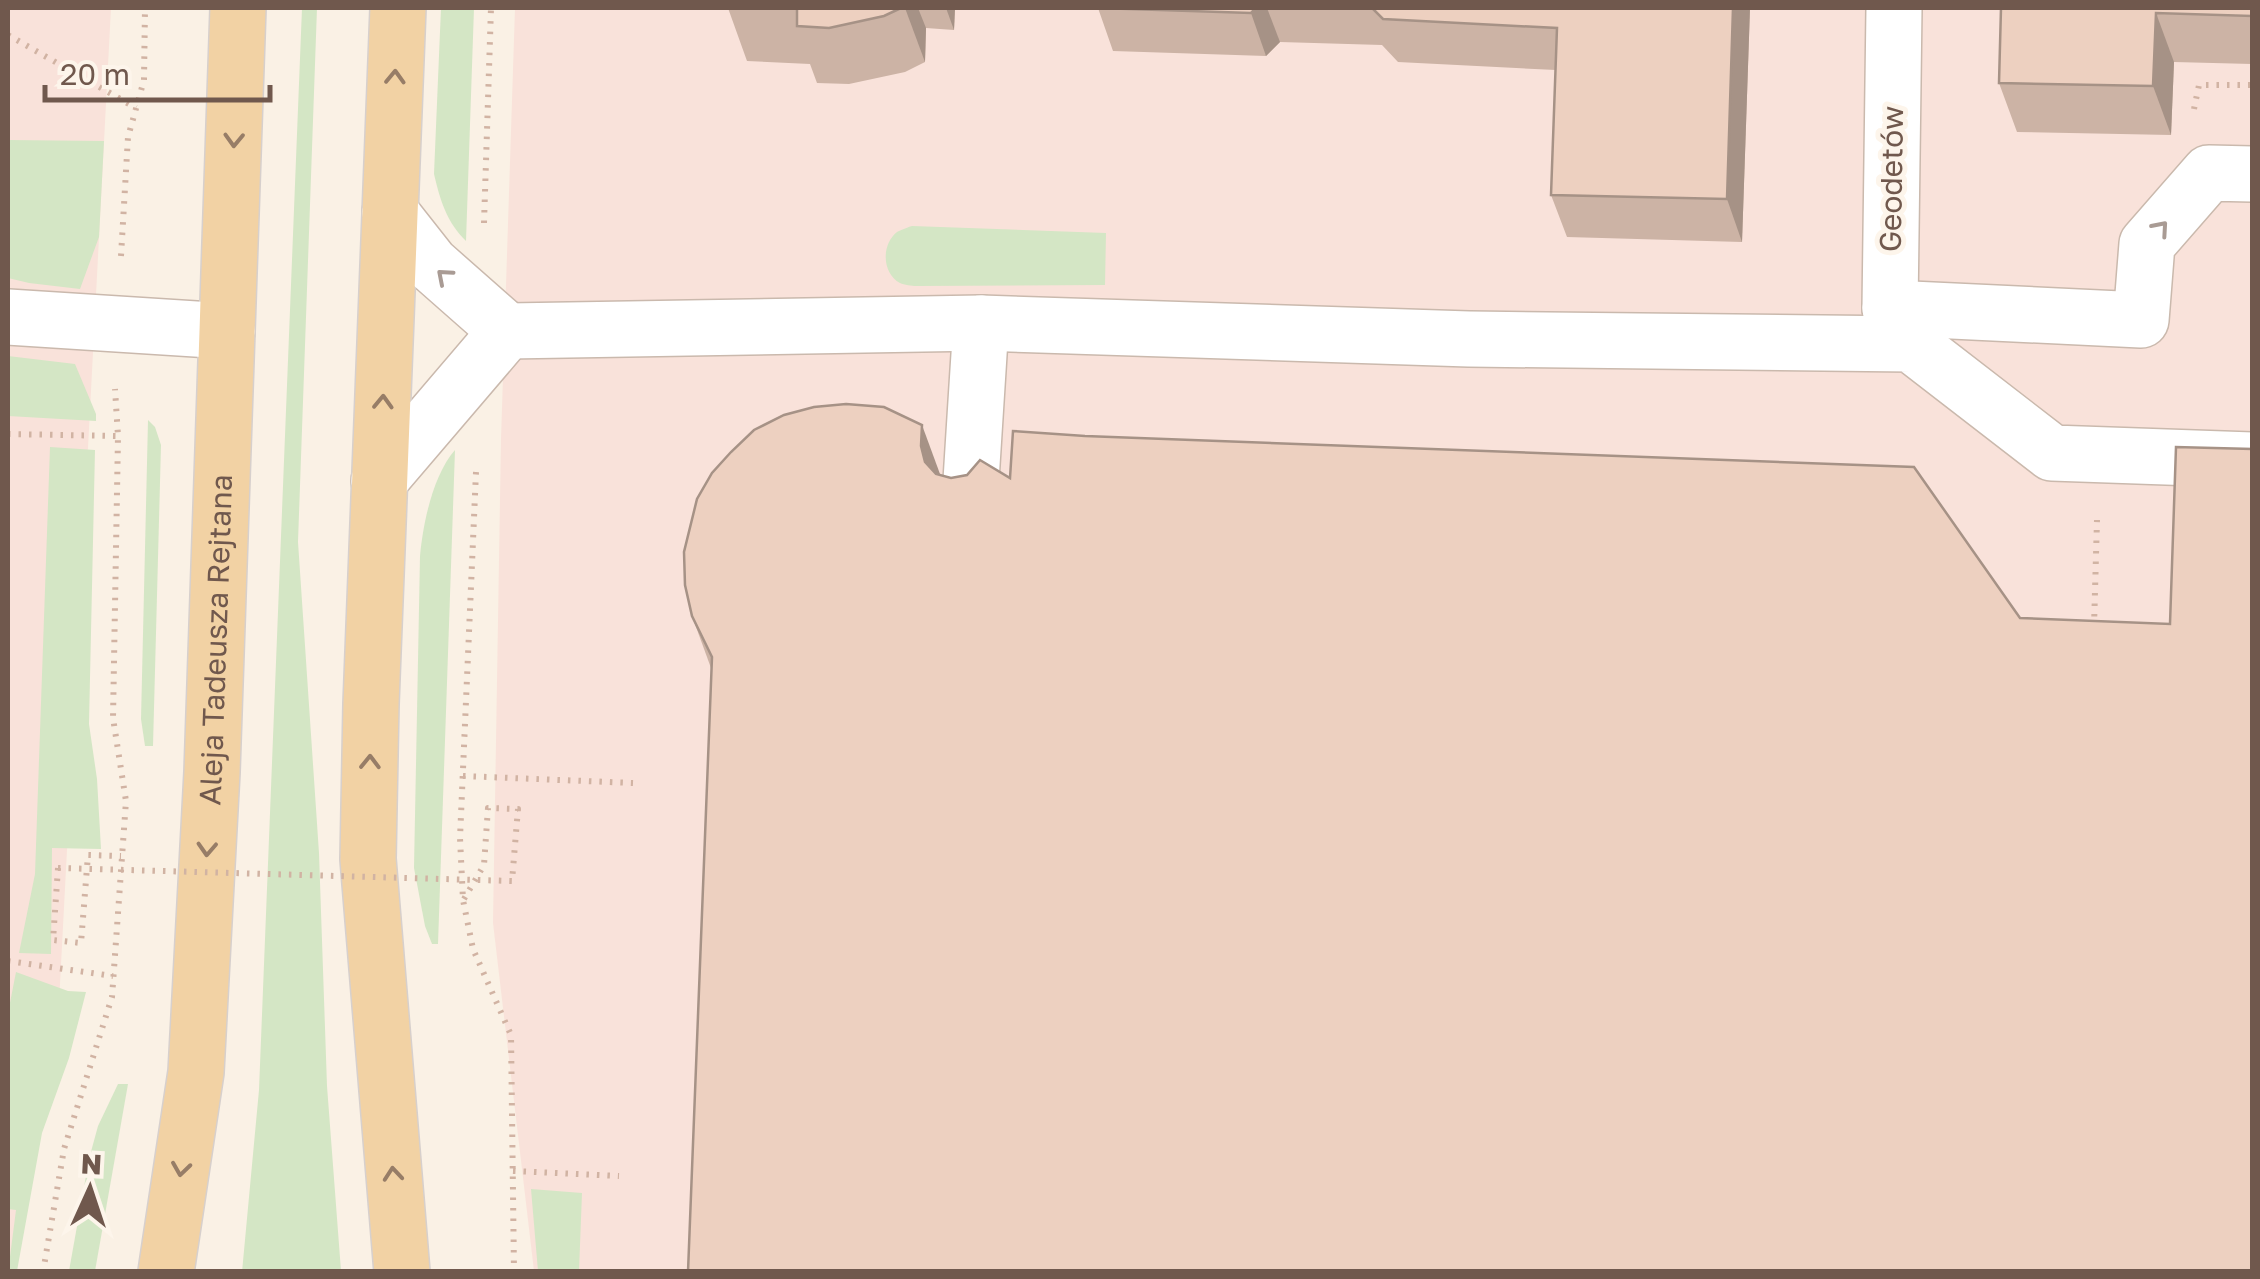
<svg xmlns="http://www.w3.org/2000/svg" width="2260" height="1279" viewBox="0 0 2260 1279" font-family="'Golos Text',sans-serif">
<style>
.commercial{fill:#f9e2da}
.green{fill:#d4e6c5}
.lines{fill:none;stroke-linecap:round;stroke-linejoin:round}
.minor-casing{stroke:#cab9ad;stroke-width:58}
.major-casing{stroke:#d7d0cd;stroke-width:58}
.path{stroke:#d1b3a3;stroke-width:6;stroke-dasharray:2.5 8;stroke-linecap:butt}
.minor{stroke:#fff;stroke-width:55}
.major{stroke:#f2d2a4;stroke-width:55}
.path-bridge{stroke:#d1b3a3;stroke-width:6;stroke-dasharray:2.5 8;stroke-linecap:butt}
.wall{fill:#ccb3a5}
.shaded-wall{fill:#a69286}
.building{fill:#edd0c0;stroke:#a69286;stroke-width:2.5}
.oneway{stroke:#977d67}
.oneway2{stroke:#a99b94}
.labels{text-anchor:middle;stroke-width:10;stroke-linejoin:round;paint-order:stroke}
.street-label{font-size:30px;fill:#70584d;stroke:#fdf5eb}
</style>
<rect width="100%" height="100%" fill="#faf1e5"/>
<g class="commercial">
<path d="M 8,8 L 111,8 L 59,1003 L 12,1272 L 8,1271 Z"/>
<path d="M 515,8 L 2252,8 L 2252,1271 L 534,1271 L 493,923 L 501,439 Z"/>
</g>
<g class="green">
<path d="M 302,8 L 317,8 L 298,542 L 319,853 L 327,1086 L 341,1271 L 242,1272 L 259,1090 Z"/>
<path d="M 441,8 L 474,8 L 466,241 C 447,223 440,200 434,174 Z"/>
<path d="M 8,140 L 104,141 L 99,237 L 80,289 L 29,283 L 8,278 Z"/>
<path d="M 912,226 L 1106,233 L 1105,285 L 916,286 C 912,286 904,285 900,283 C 882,273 881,245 897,232 C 898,231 911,226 912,226 Z"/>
<path d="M 8,356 L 75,364 L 96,414 L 96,421 L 8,416 Z"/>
<path d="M 148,420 L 155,427 L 161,445 L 153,746 L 145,746 L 141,719 Z"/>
<path d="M 50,447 L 95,450 L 89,724 L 97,779 L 101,849 L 52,848 L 51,954 L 19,953 L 35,874 Z"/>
<path d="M 455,450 L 438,944 L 432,944 L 425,926 L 414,868 L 420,556 C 423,523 433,475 455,450 Z"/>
<path d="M 16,972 L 68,991 L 86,992 L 69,1058 L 42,1133 L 17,1271 L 8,1272 L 16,1210 L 8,1209 L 8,1013 Z"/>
<path d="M 118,1084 L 128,1084 L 95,1271 L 69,1271 L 89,1159 L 98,1126 Z"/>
<path d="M 531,1189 L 582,1193 L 579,1271 L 538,1271 Z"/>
</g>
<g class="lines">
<defs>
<g id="minor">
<path d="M 1894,8 L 1890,308 L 1907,337"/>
<path d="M 390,212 L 431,264 L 507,331 L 981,323 L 1469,339 L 1911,344 L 2052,453 L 2252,460"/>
<path d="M 1890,308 L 2141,320 L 2147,244 L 2209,173 L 2252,174"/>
<path d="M 8,317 L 227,331"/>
<path d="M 379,481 L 507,331"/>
<path d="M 970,496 L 981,323"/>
</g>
<g id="major">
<path d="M 398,8 L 371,704 L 368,859 L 402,1272"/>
<path id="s1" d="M 166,1272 L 196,1072 L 212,772 L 238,8"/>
</g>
</defs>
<use href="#minor" class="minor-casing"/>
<use href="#major" class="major-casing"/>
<g class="path">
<path d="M 8,35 L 136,108"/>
<path d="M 2194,109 L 2199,85 L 2252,85"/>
<path d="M 484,223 L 491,8"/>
<path d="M 121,256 L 128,137 L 144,80 L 145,8"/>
<path d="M 8,434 L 118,436"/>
<path d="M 476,472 L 460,838 L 463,900 L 473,949 L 511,1035 L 514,1272"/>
<path d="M 2094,627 L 2097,520"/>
<path d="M 463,776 L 633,783"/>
<path d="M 58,868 L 53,940 L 81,943 L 88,855 L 121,856"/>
<path d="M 464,899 L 484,865 L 488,808 L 518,809 L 512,881"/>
<path d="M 8,961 L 113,976"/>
<path d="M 513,1171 L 619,1176"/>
<path d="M 43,1272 L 64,1149 L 112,997 L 126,801 L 113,718 L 118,436 L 115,389"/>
</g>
<use href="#minor" class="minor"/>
<use href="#major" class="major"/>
<path class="path-bridge" d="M 58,868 L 512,881"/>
</g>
<g class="wall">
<path d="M 728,8 L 955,8 L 954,30 L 926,28 L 925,62 L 905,72 L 849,84 L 817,83 L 810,64 L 747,61 Z"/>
<path d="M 1098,8 L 1750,8 L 1742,242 L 1567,237 L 1551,195 L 1556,70 L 1398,62 L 1382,45 L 1280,42 L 1266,56 L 1113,51 Z"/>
<path d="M 2001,8 L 2252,8 L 2252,64 L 2174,62 L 2171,135 L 2017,132 L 1999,83 Z"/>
<path d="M 692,616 L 2252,1272 L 711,668 Z"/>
</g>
<g class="shaded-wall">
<path d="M 905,8 L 918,8 L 926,28 L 925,62 Z"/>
<path d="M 946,8 L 955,8 L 954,30 Z"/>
<path d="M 1256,8 L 1267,8 L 1280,42 L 1266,56 L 1251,13 Z"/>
<path d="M 1733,8 L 1750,8 L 1742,242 L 1727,199 Z"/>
<path d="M 2156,13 L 2174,62 L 2171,135 L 2153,86 Z"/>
<path d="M 922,425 L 940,474 L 939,495 L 925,462 L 921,446 Z"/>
</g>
<g class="building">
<path d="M 797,8 L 901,8 L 884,16 L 829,28 L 797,26 Z"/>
<path d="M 1098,8 L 1256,8 L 1251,13 Z"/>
<path d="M 1372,8 L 1733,8 L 1727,199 L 1551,195 L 1557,28 L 1383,19 Z"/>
<path d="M 2001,8 L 2252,8 L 2252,16 L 2156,13 L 2153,86 L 1999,83 Z"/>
<path d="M 846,404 L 884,407 L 922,425 L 921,446 L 925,462 L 936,474 L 951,478 L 967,475 L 980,460 L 1010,478 L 1013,431 L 1085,436 L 1914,467 L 2020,618 L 2170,624 L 2176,447 L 2252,449 L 2252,1272 L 688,1272 L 712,657 L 692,616 L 685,585 L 684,552 L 697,499 L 712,473 L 731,452 L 754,430 L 784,415 L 814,407 Z"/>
</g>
<defs><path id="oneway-chevron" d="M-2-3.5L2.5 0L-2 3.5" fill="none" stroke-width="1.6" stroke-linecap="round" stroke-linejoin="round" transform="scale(2.5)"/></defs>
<g class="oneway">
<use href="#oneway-chevron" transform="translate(395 77) rotate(-88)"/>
<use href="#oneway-chevron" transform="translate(234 140) rotate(92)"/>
<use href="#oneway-chevron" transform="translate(383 402) rotate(-88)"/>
<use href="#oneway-chevron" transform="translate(370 762) rotate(-89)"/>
<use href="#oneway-chevron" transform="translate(207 849) rotate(93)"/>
<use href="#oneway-chevron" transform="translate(181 1169) rotate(98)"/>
<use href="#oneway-chevron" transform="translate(393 1174) rotate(-95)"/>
</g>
<g class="oneway2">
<use href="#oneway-chevron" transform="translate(2161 228) rotate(-49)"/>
<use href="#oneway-chevron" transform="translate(444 276) rotate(-139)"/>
</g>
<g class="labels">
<g class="street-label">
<text transform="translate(1892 179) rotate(-89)" y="10">Geodetów</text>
<text dy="10" stroke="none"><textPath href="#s1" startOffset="635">Aleja Tadeusza Rejtana</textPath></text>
</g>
</g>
<rect width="2260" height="1279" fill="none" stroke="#70584d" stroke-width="20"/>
<g transform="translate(90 1189) rotate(3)" stroke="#fdf5eb" stroke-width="8" paint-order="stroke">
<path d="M0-8L18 38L0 25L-18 38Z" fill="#70584d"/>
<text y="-15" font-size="28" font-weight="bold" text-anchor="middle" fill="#70584d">N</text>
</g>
<path d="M45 85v15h225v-15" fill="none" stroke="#70584d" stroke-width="5"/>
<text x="60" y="85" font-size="30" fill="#70584d" stroke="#fdf5eb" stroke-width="8" paint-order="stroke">20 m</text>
</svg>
